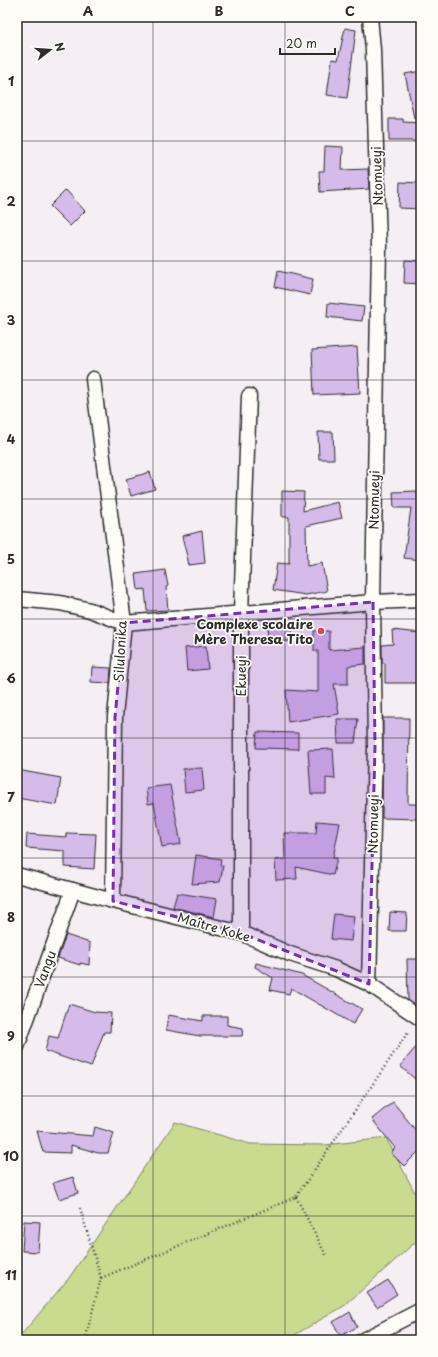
<svg xmlns="http://www.w3.org/2000/svg" width="438" height="1357" viewBox="0 0 438 1357" font-family="'Playpen Sans',sans-serif">
<style>
.green{fill:#cadb8f;stroke:#7a835d}
.building{fill:#d5bbea;stroke:#2b2b2b}
.lines{fill:none;stroke-linecap:round;stroke-linejoin:round}
.street-casing{stroke:#2b2b2b;stroke-width:17}
.path{stroke:#2b2b2b;stroke-width:2.5;stroke-dasharray:1 3;stroke-linecap:butt}
.street{stroke:#fdfcf7;stroke-width:14}
.marked{fill:#7b2cbf;fill-opacity:0.2;stroke:#7b2cbf;stroke-width:3;stroke-dasharray:8 5;stroke-linejoin:round}
.grid{fill:none;stroke:#2b2b2b;stroke-width:1;stroke-opacity:0.55}
.poi-dot{fill:#d1495b;stroke:#fdfcf7;stroke-width:1.5}
.labels{text-anchor:middle;stroke-width:3.5;stroke-linejoin:round;paint-order:stroke}
.street-label{font-size:13px;fill:#2b2b2b;stroke:#fdfcf7}
.poi-label{font-size:13px;font-weight:bold;fill:#2b2b2b;stroke:#fdfcf7;text-anchor:end}
.neatline{fill:none;stroke:#2b2b2b;stroke-width:1.5}
.grid-label{font-size:13px;text-anchor:middle;font-weight:bold;fill:#2b2b2b}
</style>
<rect width="100%" height="100%" fill="#f5eff4"/>
<filter id="ink" filterUnits="userSpaceOnUse"><feTurbulence type="fractalNoise" baseFrequency=".025" numOctaves="2"/><feDisplacementMap in="SourceGraphic" scale="8" xChannelSelector="R" yChannelSelector="G"/><feConvolveMatrix kernelMatrix="1 2 1 2 8 2 1 2 1" color-interpolation-filters="sRGB"/></filter>
<g filter="url(#ink)">
<path class="green" d="M 175,1122 L 250,1144 L 325,1145 L 386,1138 L 421,1204 L 421,1237 L 344,1306 L 286,1340 L 17,1340 L 69,1278 Z"/>
<g class="building">
<path d="M 345,28 L 356,30 L 347,98 L 327,95 L 332,59 L 338,60 Z"/>
<path d="M 421,71 L 421,118 L 414,118 L 405,74 Z"/>
<path d="M 389,119 L 403,119 L 403,122 L 421,123 L 421,141 L 389,141 Z"/>
<path d="M 325,146 L 343,147 L 342,170 L 368,169 L 369,189 L 320,192 L 319,171 L 324,171 Z"/>
<path d="M 400,182 L 421,183 L 421,209 L 399,208 Z"/>
<path d="M 66,190 L 85,211 L 70,226 L 50,206 Z"/>
<path d="M 405,260 L 421,261 L 421,284 L 404,283 Z"/>
<path d="M 278,271 L 313,279 L 310,295 L 275,287 Z"/>
<path d="M 328,303 L 364,307 L 362,321 L 327,317 Z"/>
<path d="M 357,347 L 360,393 L 314,395 L 312,350 Z"/>
<path d="M 318,432 L 333,432 L 334,459 L 319,459 Z"/>
<path d="M 150,472 L 155,489 L 131,496 L 126,479 Z"/>
<path d="M 282,491 L 304,492 L 303,511 L 338,502 L 342,518 L 306,526 L 307,566 L 322,563 L 327,591 L 306,595 L 273,590 L 277,563 L 289,564 L 289,517 L 282,517 Z"/>
<path d="M 417,491 L 418,500 L 421,500 L 421,560 L 404,558 L 411,508 L 394,508 L 393,492 Z"/>
<path d="M 202,531 L 205,563 L 189,565 L 182,536 Z"/>
<path d="M 165,570 L 168,586 L 166,587 L 168,610 L 147,611 L 145,589 L 138,590 L 136,574 Z"/>
<path d="M 291,622 L 293,641 L 268,642 L 267,623 Z"/>
<path d="M 392,630 L 421,633 L 421,683 L 385,683 L 385,663 L 382,663 L 382,645 L 393,644 Z"/>
<path d="M 314,631 L 329,631 L 329,650 L 365,647 L 365,664 L 348,666 L 348,684 L 334,684 L 339,714 L 288,722 L 286,690 L 318,692 L 318,651 L 314,651 Z"/>
<path d="M 206,646 L 208,669 L 187,671 L 185,648 Z"/>
<path d="M 92,667 L 111,668 L 110,683 L 91,682 Z"/>
<path d="M 383,718 L 409,718 L 408,804 L 421,804 L 421,819 L 382,818 Z"/>
<path d="M 337,719 L 358,719 L 355,743 L 338,743 Z"/>
<path d="M 257,732 L 298,733 L 298,749 L 256,748 Z"/>
<path d="M 333,749 L 335,779 L 326,778 L 326,794 L 311,794 L 308,750 Z"/>
<path d="M 202,768 L 204,790 L 185,792 L 183,769 Z"/>
<path d="M 17,770 L 61,778 L 57,805 L 17,798 Z"/>
<path d="M 170,785 L 181,844 L 162,847 L 154,803 L 148,804 L 146,788 Z"/>
<path d="M 317,821 L 340,823 L 333,858 L 337,858 L 333,875 L 296,867 L 297,879 L 276,880 L 275,860 L 285,859 L 284,833 L 316,833 Z"/>
<path d="M 66,833 L 96,834 L 94,869 L 65,867 L 65,851 L 26,848 L 27,834 L 66,837 Z"/>
<path d="M 196,855 L 221,859 L 220,866 L 223,866 L 220,882 L 192,884 Z"/>
<path d="M 177,893 L 217,899 L 214,917 L 173,907 Z"/>
<path d="M 390,912 L 407,913 L 406,931 L 389,931 Z"/>
<path d="M 334,914 L 354,916 L 351,941 L 331,939 Z"/>
<path d="M 66,935 L 90,943 L 89,965 L 80,963 L 80,965 L 58,958 Z"/>
<path d="M 407,959 L 421,959 L 421,1005 L 415,1005 L 408,1000 Z"/>
<path d="M 256,963 L 302,975 L 362,1009 L 353,1024 L 291,988 L 289,994 L 270,990 L 273,978 L 255,967 Z"/>
<path d="M 69,1004 L 95,1012 L 111,1013 L 110,1032 L 104,1032 L 91,1067 L 45,1051 L 49,1036 L 58,1038 Z"/>
<path d="M 168,1015 L 203,1021 L 203,1016 L 227,1016 L 227,1025 L 243,1028 L 242,1036 L 200,1036 L 166,1030 Z"/>
<path d="M 421,1041 L 421,1071 L 415,1079 L 400,1066 Z"/>
<path d="M 393,1102 L 421,1137 L 421,1149 L 404,1166 L 391,1153 L 395,1148 L 372,1119 Z"/>
<path d="M 95,1127 L 114,1133 L 108,1153 L 98,1153 L 71,1145 L 71,1153 L 43,1152 L 37,1131 L 93,1136 Z"/>
<path d="M 73,1177 L 78,1193 L 59,1199 L 53,1183 Z"/>
<path d="M 24,1221 L 40,1222 L 38,1252 L 22,1251 Z"/>
<path d="M 388,1280 L 397,1294 L 377,1307 L 367,1293 Z"/>
<path d="M 350,1312 L 357,1327 L 340,1336 L 333,1322 Z"/>
</g>
<g class="lines">
<defs>
<g id="street">
<path d="M 93,379 L 124,623 L 115,717 L 113,901"/>
<path d="M 17,599 L 60,603 L 90,610 L 124,623 L 373,602 L 421,600"/>
<path d="M 17,875 L 113,901 L 241,933 L 290,954 L 336,969 L 369,984 L 421,1019"/>
<path d="M 241,933 L 241,613 L 249,396"/>
<path d="M 369,984 L 375,746 L 373,602 L 379,246 L 373,50 L 370,17"/>
<path d="M 17,1047 L 73,890"/>
<path d="M 363,1340 L 421,1310"/>
</g>
</defs>
<use href="#street" class="street-casing"/>
<g class="path">
<path d="M 296,1197 L 327,1257"/>
<path d="M 80,1208 L 101,1278 L 85,1340"/>
<path d="M 101,1278 L 296,1197 L 409,1031"/>
</g>
<use href="#street" class="street"/>
</g>
</g>
<path class="marked" d="M 373,602 L 375,746 L 369,984 L 241,933 L 113,901 L 115,717 L 124,623 Z"/>
<path class="grid" d="M 153,17 L 153,1340M 285,17 L 285,1340M 17,141 L 421,141M 17,261 L 421,261M 17,380 L 421,380M 17,499 L 421,499M 17,619 L 421,619M 17,738 L 421,738M 17,858 L 421,858M 17,977 L 421,977M 17,1096 L 421,1096M 17,1216 L 421,1216"/>
<circle class="poi-dot" cx="321" cy="631" r="4"/>
<g class="labels">
<g class="street-label">
<text transform="translate(377 176) rotate(-92)" y="5">Ntomueyi</text>
<text transform="translate(374 500) rotate(-89)" y="5">Ntomueyi</text>
<text transform="translate(120 651) rotate(-87)" y="5">Silulonika</text>
<text transform="translate(241 676) rotate(-90)" y="5">Ekueyi</text>
<text transform="translate(373 824) rotate(-89)" y="5">Ntomueyi</text>
<text transform="translate(214 927) rotate(16)" y="5">Maître Koke</text>
<text transform="translate(45 969) rotate(-70)" y="5">Vangu</text>
</g>
<g class="poi-label">
<text x="313" y="629">Complexe scolaire<tspan x="313" dy="15">Mère Theresa Tito</tspan></text>
</g>
</g>
<rect width="438" height="1357" fill="none" stroke="#fdfcf7" stroke-width="44"/>
<g transform="translate(50 50) rotate(73)" stroke="#fdfcf7" stroke-width="3" paint-order="stroke">
<path d="M0-3L7 15L0 10L-7 15Z" fill="#2b2b2b"/>
<text y="-6" font-size="11" font-weight="bold" text-anchor="middle" fill="#2b2b2b">N</text>
</g>
<path d="M280 48v6h55v-6" fill="none" stroke="#2b2b2b" stroke-width="2"/>
<text x="286" y="48" font-size="12" fill="#2b2b2b" stroke="#fdfcf7" stroke-width="3" paint-order="stroke">20 m</text>
<rect x="22" y="22" width="394" height="1313" class="neatline"/>
<g class="grid-label">
<text x="88" y="16">A</text>
<text x="219" y="16">B</text>
<text x="350" y="16">C</text>
<text x="11" y="86">1</text>
<text x="11" y="206">2</text>
<text x="11" y="325">3</text>
<text x="11" y="444">4</text>
<text x="11" y="564">5</text>
<text x="11" y="683">6</text>
<text x="11" y="802">7</text>
<text x="11" y="922">8</text>
<text x="11" y="1041">9</text>
<text x="11" y="1161">10</text>
<text x="11" y="1280">11</text>
</g>
</svg>
